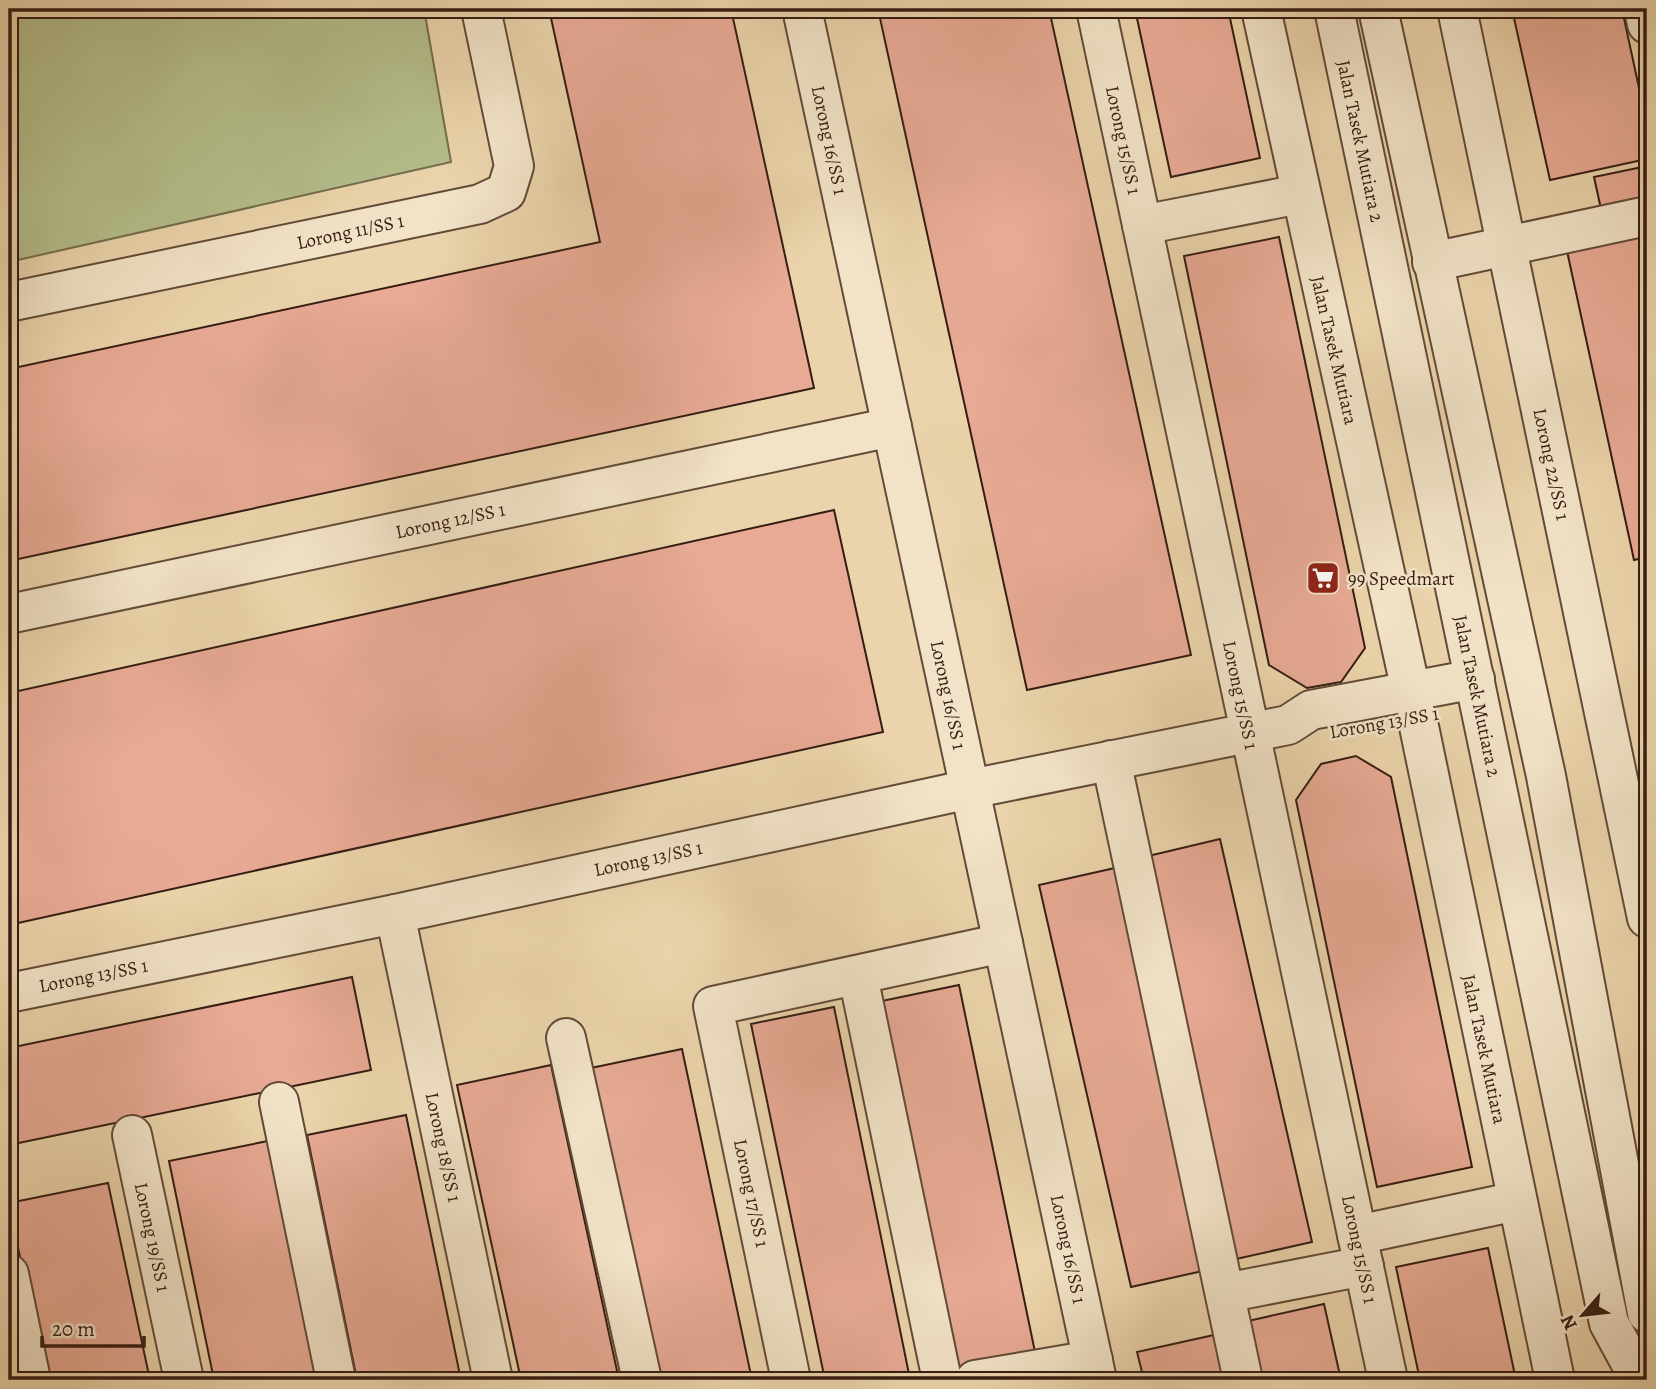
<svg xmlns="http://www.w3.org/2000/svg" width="1656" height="1389" viewBox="0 0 1656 1389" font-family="Alegreya,serif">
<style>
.green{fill:#b4bd8b;stroke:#746d4f;stroke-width:2}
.building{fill:#e8aa95;stroke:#351d13;stroke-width:2}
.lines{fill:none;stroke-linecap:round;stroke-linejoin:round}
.minor-casing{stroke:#624b39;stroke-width:42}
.minor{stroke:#f2e3c8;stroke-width:38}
.labels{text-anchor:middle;stroke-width:5;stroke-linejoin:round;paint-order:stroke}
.street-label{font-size:19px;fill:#351d13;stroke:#f2e3c8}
.poi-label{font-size:19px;fill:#351d13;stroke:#f2e3c8;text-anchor:start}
</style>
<rect width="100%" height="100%" fill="#ebd4ab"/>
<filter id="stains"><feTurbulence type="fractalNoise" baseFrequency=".00286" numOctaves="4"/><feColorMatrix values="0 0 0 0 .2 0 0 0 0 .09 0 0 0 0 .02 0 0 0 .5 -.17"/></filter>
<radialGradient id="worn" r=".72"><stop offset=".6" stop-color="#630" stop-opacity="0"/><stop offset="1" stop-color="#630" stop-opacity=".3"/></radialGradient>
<path class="green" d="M 9,9 L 424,9 L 451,162 L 9,262 Z"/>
<g class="building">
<path d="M 549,9 L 731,9 L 814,388 L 9,561 L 9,369 L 600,242 Z"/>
<path d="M 878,9 L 1049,9 L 1191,655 L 1027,690 Z"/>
<path d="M 1135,9 L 1228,9 L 1260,158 L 1171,177 Z"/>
<path d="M 1512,9 L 1622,9 L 1647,125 L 1647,159 L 1550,180 Z"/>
<path d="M 1647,166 L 1647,199 L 1601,209 L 1594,177 Z"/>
<path d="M 1647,233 L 1647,557 L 1634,560 L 1567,251 Z"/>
<path d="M 1279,237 L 1365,648 L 1341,682 L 1307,688 L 1269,665 L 1184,256 Z"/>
<path d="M 834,510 L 883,732 L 9,925 L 9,693 Z"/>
<path d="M 1647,579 L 1647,612 L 1640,580 Z"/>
<path d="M 1356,756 L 1391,777 L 1472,1167 L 1377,1187 L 1296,800 L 1321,764 Z"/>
<path d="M 1220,839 L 1312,1242 L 1236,1259 L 1144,857 Z"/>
<path d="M 1115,868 L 1207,1270 L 1131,1287 L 1039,885 Z"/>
<path d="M 352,977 L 371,1070 L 9,1145 L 9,1048 Z"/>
<path d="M 959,985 L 1035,1352 L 952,1369 L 877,1002 Z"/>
<path d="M 834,1007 L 909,1374 L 877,1380 L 825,1380 L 751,1024 Z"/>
<path d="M 682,1049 L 752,1380 L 652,1380 L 586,1069 Z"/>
<path d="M 551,1065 L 619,1380 L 521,1380 L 457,1085 Z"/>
<path d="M 406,1115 L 461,1380 L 357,1380 L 307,1135 Z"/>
<path d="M 268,1141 L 317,1380 L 214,1380 L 169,1161 Z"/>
<path d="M 108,1183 L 150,1380 L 45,1380 L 9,1203 Z"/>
<path d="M 1488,1248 L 1516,1380 L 1420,1380 L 1396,1267 Z"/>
<path d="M 1324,1304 L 1341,1380 L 1261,1380 L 1248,1321 Z"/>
<path d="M 1214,1335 L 1224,1380 L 1144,1380 L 1137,1352 Z"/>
</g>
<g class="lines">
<defs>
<g id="minor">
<path d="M 802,9 L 1097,1380"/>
<path d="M 1096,9 L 1388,1380"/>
<path d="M 1261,9 L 1411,691"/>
<path d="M 1334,9 L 1609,1323 L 1640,1380"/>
<path d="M 1378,9 L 1546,776 L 1647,1313"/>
<path d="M 1457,9 L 1647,918"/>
<path d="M 1644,9 L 1647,24"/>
<path d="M 1142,225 L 1300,194"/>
<path d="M 1432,262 L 1647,216"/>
<path d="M 9,302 L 480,204 L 506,192 L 514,166 L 481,9"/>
<path d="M 9,614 L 892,427"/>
<path d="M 1417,717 L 1555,1380"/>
<path d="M 1111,760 L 1243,1380"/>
<path d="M 395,914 L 493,1380"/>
<path d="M 858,976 L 942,1380"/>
<path d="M 9,993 L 395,914 L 970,789 L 1288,725 L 1311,710 L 1475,679"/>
<path d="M 566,1038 L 642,1380"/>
<path d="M 279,1102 L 336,1380"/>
<path d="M 132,1135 L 184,1380"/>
<path d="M 1357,1235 L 1517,1201"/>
<path d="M 9,1274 L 31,1380"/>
<path d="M 1225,1293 L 1364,1266"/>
<path d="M 791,1380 L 713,1006 L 1003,943"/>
<path d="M 975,1380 L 1093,1360"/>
</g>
</defs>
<use href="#minor" class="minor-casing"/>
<use href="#minor" class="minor"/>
</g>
<defs>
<symbol id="supermarket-square" viewBox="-11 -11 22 22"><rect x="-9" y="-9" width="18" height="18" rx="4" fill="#8f2418" stroke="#f2e3c8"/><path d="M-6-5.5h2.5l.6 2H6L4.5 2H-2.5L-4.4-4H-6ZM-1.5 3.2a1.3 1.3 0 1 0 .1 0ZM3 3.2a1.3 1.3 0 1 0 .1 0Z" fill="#fff"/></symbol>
</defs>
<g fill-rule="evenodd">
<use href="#supermarket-square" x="1304" y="559" width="38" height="38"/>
</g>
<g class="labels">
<g class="street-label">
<text transform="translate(830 140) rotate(78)" y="7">Lorong 16/SS 1</text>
<text transform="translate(1124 140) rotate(78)" y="7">Lorong 15/SS 1</text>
<text transform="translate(1361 141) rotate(78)" y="7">Jalan Tasek Mutiara 2</text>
<text transform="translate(350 231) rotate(-12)" y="7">Lorong 11/SS 1</text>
<text transform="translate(1335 350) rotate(77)" y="7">Jalan Tasek Mutiara</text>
<text transform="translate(1552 464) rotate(78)" y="7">Lorong 22/SS 1</text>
<text transform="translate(450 520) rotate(-12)" y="7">Lorong 12/SS 1</text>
<text transform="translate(949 695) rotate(78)" y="7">Lorong 16/SS 1</text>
<text transform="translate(1241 695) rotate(78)" y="7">Lorong 15/SS 1</text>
<text transform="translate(1478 696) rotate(78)" y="7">Jalan Tasek Mutiara 2</text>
<text transform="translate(1384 722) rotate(-10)" y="7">Lorong 13/SS 1</text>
<text transform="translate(648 858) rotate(-12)" y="7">Lorong 13/SS 1</text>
<text transform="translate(93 975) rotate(-11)" y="7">Lorong 13/SS 1</text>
<text transform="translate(1485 1049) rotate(78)" y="7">Jalan Tasek Mutiara</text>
<text transform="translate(444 1147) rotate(78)" y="7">Lorong 18/SS 1</text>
<text transform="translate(752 1193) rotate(78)" y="7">Lorong 17/SS 1</text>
<text transform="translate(153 1237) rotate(78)" y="7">Lorong 19/SS 1</text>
<text transform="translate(1069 1249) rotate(78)" y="7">Lorong 16/SS 1</text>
<text transform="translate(1360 1249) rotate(78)" y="7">Lorong 15/SS 1</text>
</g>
<g class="poi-label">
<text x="1348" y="585">99 Speedmart</text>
</g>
</g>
<rect width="1656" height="1389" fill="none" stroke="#ebd4ab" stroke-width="35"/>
<rect x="10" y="10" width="1635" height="1368" fill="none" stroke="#351d13" stroke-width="3.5"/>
<rect x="18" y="18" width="1621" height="1354" fill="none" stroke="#351d13" stroke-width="2"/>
<g transform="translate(1583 1315) rotate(242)" stroke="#f2e3c8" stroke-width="5" paint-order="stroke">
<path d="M0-5L12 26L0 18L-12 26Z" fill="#351d13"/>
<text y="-10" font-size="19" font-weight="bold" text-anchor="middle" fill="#351d13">N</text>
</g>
<path d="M42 1336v10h102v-10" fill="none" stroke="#351d13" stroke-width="3.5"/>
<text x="52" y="1336" font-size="21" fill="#351d13" stroke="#f2e3c8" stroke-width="5" paint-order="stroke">20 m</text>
<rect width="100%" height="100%" filter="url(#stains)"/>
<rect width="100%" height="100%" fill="url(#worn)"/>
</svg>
